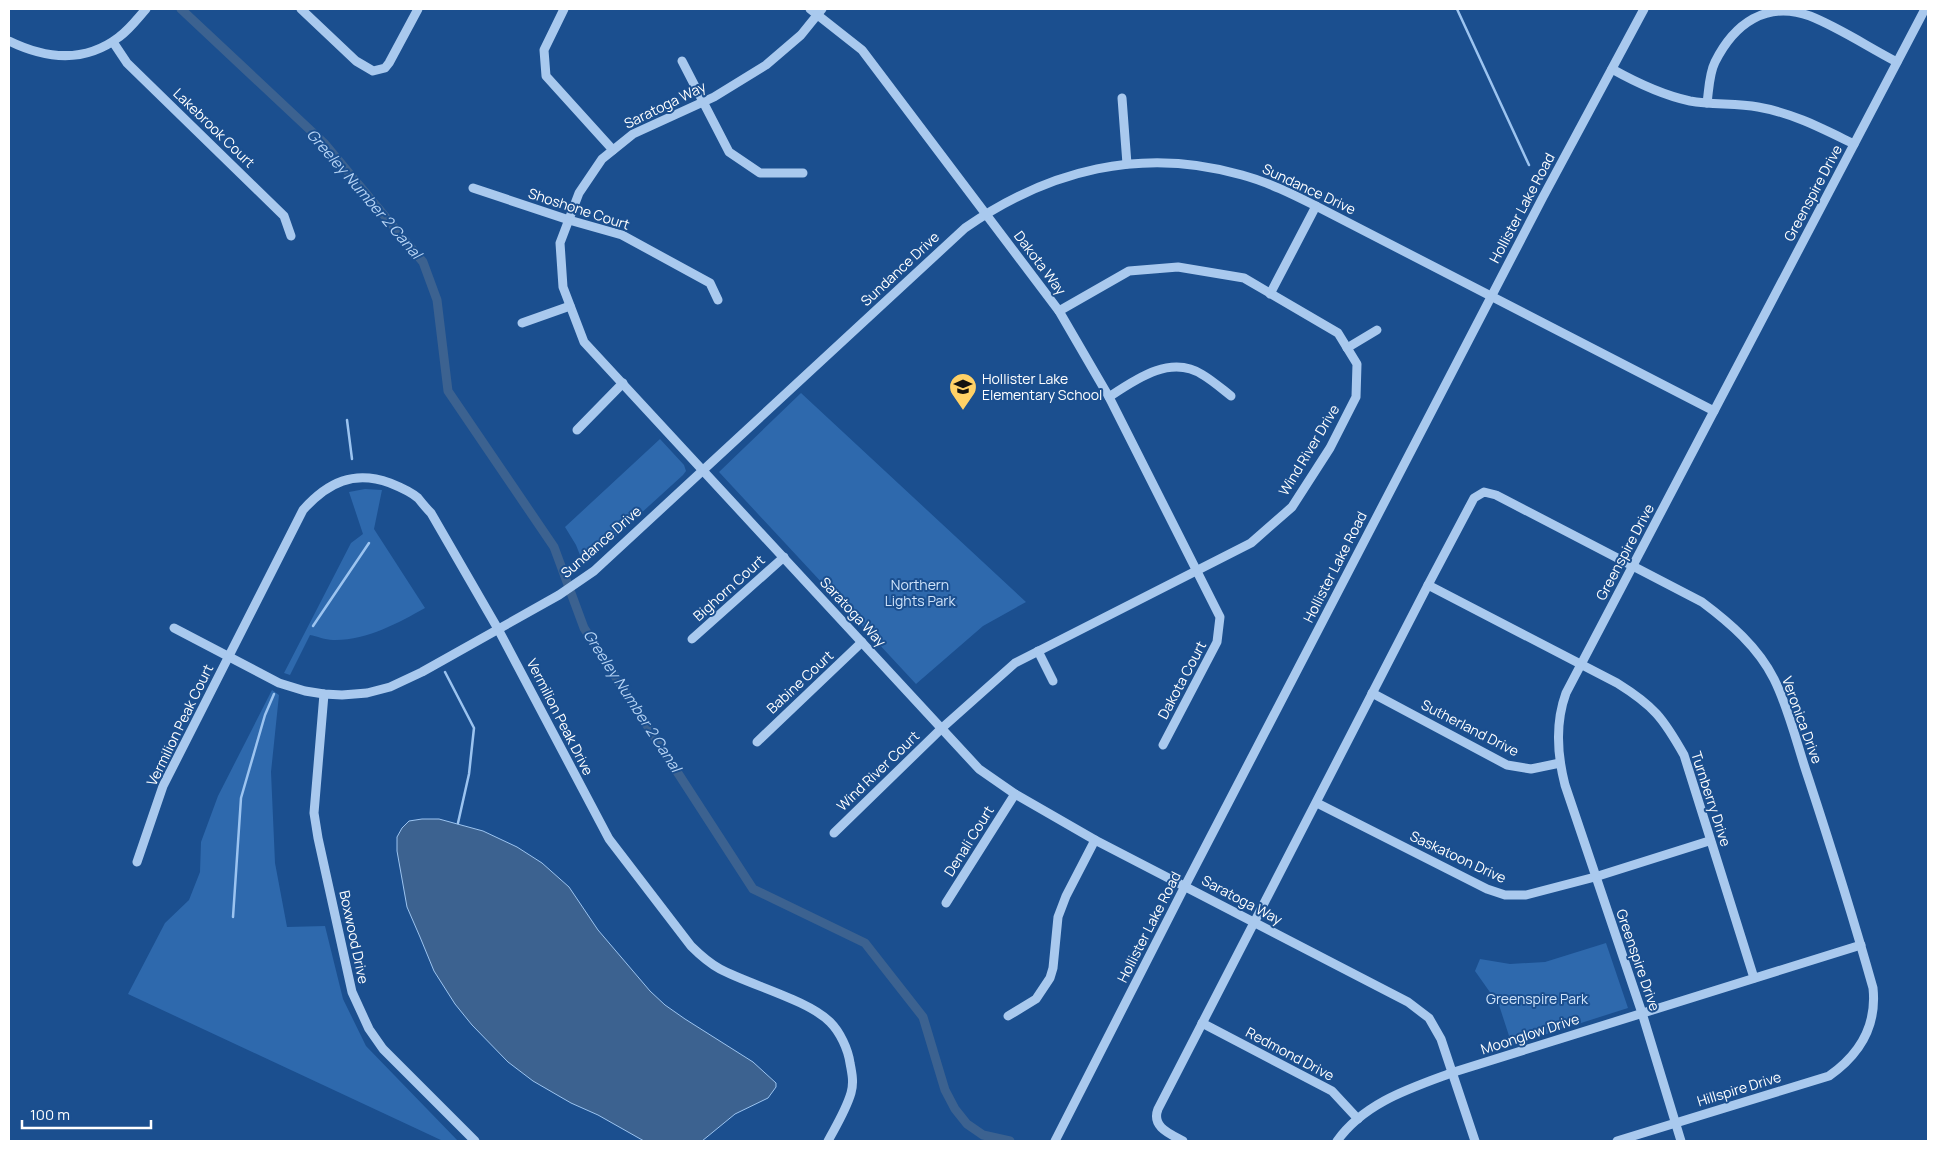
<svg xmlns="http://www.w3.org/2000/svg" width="1937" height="1150" viewBox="0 0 1937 1150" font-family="Manrope,sans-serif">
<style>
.green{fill:#2e69ad}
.water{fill:#3c6290;stroke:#9cc4f0}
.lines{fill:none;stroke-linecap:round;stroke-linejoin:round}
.stream{stroke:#9cc4f0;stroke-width:2.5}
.canal{stroke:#3c6290;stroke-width:9}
.minor{stroke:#a9c9ee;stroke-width:9}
.labels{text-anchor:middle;stroke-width:4;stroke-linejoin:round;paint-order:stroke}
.street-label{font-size:14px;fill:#fff;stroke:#1b4f8f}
.poi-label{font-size:14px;fill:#fff;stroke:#1b4f8f;text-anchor:start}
.park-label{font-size:14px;fill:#cfe3fa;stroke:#1b4f8f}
.water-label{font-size:15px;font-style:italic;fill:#b5d3f5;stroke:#1b4f8f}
</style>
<rect width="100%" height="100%" fill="#1b4f8f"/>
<g class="green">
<path d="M 801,393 L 1026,602 L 983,626 L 916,684 L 719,472 Z"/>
<path d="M 660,439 L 684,465 L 686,471 L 683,475 L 584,565 L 576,545 L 565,527 Z"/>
<path d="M 365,489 L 382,490 L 374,529 L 425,608 C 398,623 366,641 333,640 C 325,640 317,636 310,635 L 290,675 L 284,673 L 351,543 L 363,534 L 349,492 Z"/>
<path d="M 272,690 L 279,695 L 271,772 L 275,863 L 287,927 L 325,926 L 343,999 L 366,1046 L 458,1141 L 443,1141 L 128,994 L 165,923 L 189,900 L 200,872 L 201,842 L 218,796 Z"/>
<path d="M 1606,943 L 1628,1008 L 1512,1045 L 1499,1005 L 1475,971 L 1480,959 L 1510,964 L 1545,962 Z"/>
</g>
<path class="water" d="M 422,819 L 439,819 L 483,831 L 517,847 L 542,863 L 569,887 L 598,930 L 650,991 L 665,1005 L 685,1019 L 753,1062 L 776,1083 L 776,1087 L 768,1098 L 735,1114 L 702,1141 L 644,1141 L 598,1115 L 571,1103 L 533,1081 L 508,1062 L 472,1025 L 455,1004 L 434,971 L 420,937 L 407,907 L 397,851 L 397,837 L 402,828 L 409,821 Z"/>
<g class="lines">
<g class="stream">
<path d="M 1457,9 L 1529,165"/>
<path d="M 347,420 L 352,459"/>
<path d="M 313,626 L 369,543"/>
<path d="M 445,672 L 474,728 L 469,774 L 458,823"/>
<path d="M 233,917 L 241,798 L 265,715 L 274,694"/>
</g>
<path class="canal" d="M 181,9 L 324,143 L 423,262 L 437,300 L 448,391 L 554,547 L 584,628 L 753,889 L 865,943 L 923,1017 L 945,1090 L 955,1109 L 967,1124 L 983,1135 L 1010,1141"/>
<g class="minor">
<path d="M 301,9 L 356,61 L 373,71 L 385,68 L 389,63 L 418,9"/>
<path d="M 564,9 L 544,50 L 546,76 L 613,150"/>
<path d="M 810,9 L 862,50 L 1059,311 L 1109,397 L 1220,617 L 1217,642 L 1163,745"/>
<path d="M 822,9 L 801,35 L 766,65 L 714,97 L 633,134 L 602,159 L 579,193 L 560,243 L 563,287 L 584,342 L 979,769 L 1015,794 L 1095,840 L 1408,1002 L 1429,1018 L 1441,1039 L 1475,1141"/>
<path d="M 9,41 C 46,59 85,63 119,37 C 129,30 138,18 146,9"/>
<path d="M 113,42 L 127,63 L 284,216 L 291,236"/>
<path d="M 682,61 L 729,152 L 760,173 L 803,173"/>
<path d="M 1612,69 C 1637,83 1662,95 1690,101 C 1712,105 1736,103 1758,107 C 1793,113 1823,129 1854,144"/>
<path d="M 1122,98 L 1127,164"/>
<path d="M 1707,103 C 1709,89 1709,74 1715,62 C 1734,24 1766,0 1810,16 C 1840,28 1868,47 1897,62"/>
<path d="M 473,188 L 569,220 L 622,235 L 710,283 L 718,300"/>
<path d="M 1270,294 L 1316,206"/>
<path d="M 522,323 L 570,306"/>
<path d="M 1347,348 L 1377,330"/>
<path d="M 1109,397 C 1136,379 1171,354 1203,375 C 1213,381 1222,389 1231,396"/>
<path d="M 577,430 L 623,383"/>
<path d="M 1428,585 L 1617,683 C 1654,706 1663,718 1684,755 L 1754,978"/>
<path d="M 174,628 L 279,683 L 305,691 L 324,694 L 342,695 L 367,693 L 390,687 L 422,672 L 559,595 L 594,571 L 965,228 C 1048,170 1142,146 1242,175 C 1268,182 1292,194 1316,206 L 1714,411"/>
<path d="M 692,639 L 784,557"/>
<path d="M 1038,651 L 1053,681"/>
<path d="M 1372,693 L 1507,765 L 1531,769 L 1560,763"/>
<path d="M 324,694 L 314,813 L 318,838 L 352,992 L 369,1029 L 383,1049 L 475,1141"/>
<path d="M 757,742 L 862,642"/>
<path d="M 1317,803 L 1487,889 L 1505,895 L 1526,895 L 1595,877 L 1709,841"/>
<path d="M 834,833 L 942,728 L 1015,663 L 1251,543 L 1292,507 L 1330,448 L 1356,397 L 1357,364 L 1338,333 L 1244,278 L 1178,267 L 1129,271 L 1059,311"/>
<path d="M 137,862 L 163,786 L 303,510 C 328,482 354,470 390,483 C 400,487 410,491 418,498 C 422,503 426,508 431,513 L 498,629 L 609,839 L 691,946 C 700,955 709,963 720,969 C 750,985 808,1000 830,1022 C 840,1032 848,1049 850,1063 C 852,1073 854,1083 851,1093 C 846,1110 836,1126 828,1141"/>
<path d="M 946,903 L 1015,794"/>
<path d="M 1008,1016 L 1036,999 L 1050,978 L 1053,968 L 1058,917 L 1066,896 L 1095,840"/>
<path d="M 1202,1023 L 1332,1091 L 1358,1119"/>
<path d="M 1055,1141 L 1185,886 L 1543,197 L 1644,9"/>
<path d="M 1183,1141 C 1170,1134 1151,1127 1158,1109 L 1428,585 L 1474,498 L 1484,492 L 1496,495 L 1702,602 C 1730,623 1758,647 1774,679 C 1789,709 1797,745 1808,777 C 1831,847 1853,917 1873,988 C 1877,1026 1859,1055 1829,1076 L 1617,1141"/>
<path d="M 1337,1141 C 1365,1102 1411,1088 1454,1072 L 1861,945"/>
<path d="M 1681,1141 L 1642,1013 L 1565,785 C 1557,754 1555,723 1566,693 L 1925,9"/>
</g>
</g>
<defs>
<symbol id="school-pin" viewBox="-11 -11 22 30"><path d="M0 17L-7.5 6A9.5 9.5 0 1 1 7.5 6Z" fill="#ffd166" stroke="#1b4f8f"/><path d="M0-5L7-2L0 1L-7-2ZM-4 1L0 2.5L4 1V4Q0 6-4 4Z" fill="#111"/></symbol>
</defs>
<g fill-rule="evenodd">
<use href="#school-pin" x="947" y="371" width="32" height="43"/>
</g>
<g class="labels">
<g class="street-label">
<text transform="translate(665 105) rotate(-26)" y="5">Saratoga Way</text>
<text transform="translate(214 128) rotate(44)" y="5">Lakebrook Court</text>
<text transform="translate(1309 189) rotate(25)" y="5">Sundance Drive</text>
<text transform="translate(1813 193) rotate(-62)" y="5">Greenspire Drive</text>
<text transform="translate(1522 208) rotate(-62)" y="5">Hollister Lake Road</text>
<text transform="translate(579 209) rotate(18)" y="5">Shoshone Court</text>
<text transform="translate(1040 263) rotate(53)" y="5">Dakota Way</text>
<text transform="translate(900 269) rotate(-43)" y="5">Sundance Drive</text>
<text transform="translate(1309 450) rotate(-59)" y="5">Wind River Drive</text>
<text transform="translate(601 542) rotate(-41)" y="5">Sundance Drive</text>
<text transform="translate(1625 552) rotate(-62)" y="5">Greenspire Drive</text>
<text transform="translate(1335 567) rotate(-63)" y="5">Hollister Lake Road</text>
<text transform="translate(729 588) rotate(-42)" y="5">Bighorn Court</text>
<text transform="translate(853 612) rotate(47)" y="5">Saratoga Way</text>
<text transform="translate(1182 680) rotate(-62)" y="5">Dakota Court</text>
<text transform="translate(800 682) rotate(-43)" y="5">Babine Court</text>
<text transform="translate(560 717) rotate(63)" y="5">Vermilion Peak Drive</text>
<text transform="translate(1802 720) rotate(70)" y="5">Veronica Drive</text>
<text transform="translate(180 725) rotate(-64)" y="5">Vermilion Peak Court</text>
<text transform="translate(1470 728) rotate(27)" y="5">Sutherland Drive</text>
<text transform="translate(878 771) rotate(-44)" y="5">Wind River Court</text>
<text transform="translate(1711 799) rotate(72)" y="5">Turnberry Drive</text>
<text transform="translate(969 841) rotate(-58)" y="5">Denali Court</text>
<text transform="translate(1458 857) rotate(25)" y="5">Saskatoon Drive</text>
<text transform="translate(1242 900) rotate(28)" y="5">Saratoga Way</text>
<text transform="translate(1149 927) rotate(-63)" y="5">Hollister Lake Road</text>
<text transform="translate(354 937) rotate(78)" y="5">Boxwood Drive</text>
<text transform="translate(1638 960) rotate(71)" y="5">Greenspire Drive</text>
<text transform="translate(1530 1034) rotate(-18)" y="5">Moonglow Drive</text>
<text transform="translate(1290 1054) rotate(28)" y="5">Redmond Drive</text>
<text transform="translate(1739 1089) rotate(-17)" y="5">Hillspire Drive</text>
</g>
<g class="poi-label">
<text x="982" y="384">Hollister Lake<tspan x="982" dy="16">Elementary School</tspan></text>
</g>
<g class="park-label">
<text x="920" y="590">Northern<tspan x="920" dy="16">Lights Park</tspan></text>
<text x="1537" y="1004">Greenspire Park</text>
</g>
<g class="water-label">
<text transform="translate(364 194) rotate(49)" y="5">Greeley Number 2 Canal</text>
<text transform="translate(632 701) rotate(57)" y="5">Greeley Number 2 Canal</text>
</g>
</g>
<rect width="1937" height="1150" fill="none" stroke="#ffffff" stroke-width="20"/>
<path d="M22 1120v8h129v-8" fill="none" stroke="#ffffff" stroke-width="2.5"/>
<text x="30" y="1120" font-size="15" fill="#ffffff" stroke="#1b4f8f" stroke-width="4" paint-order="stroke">100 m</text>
</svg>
